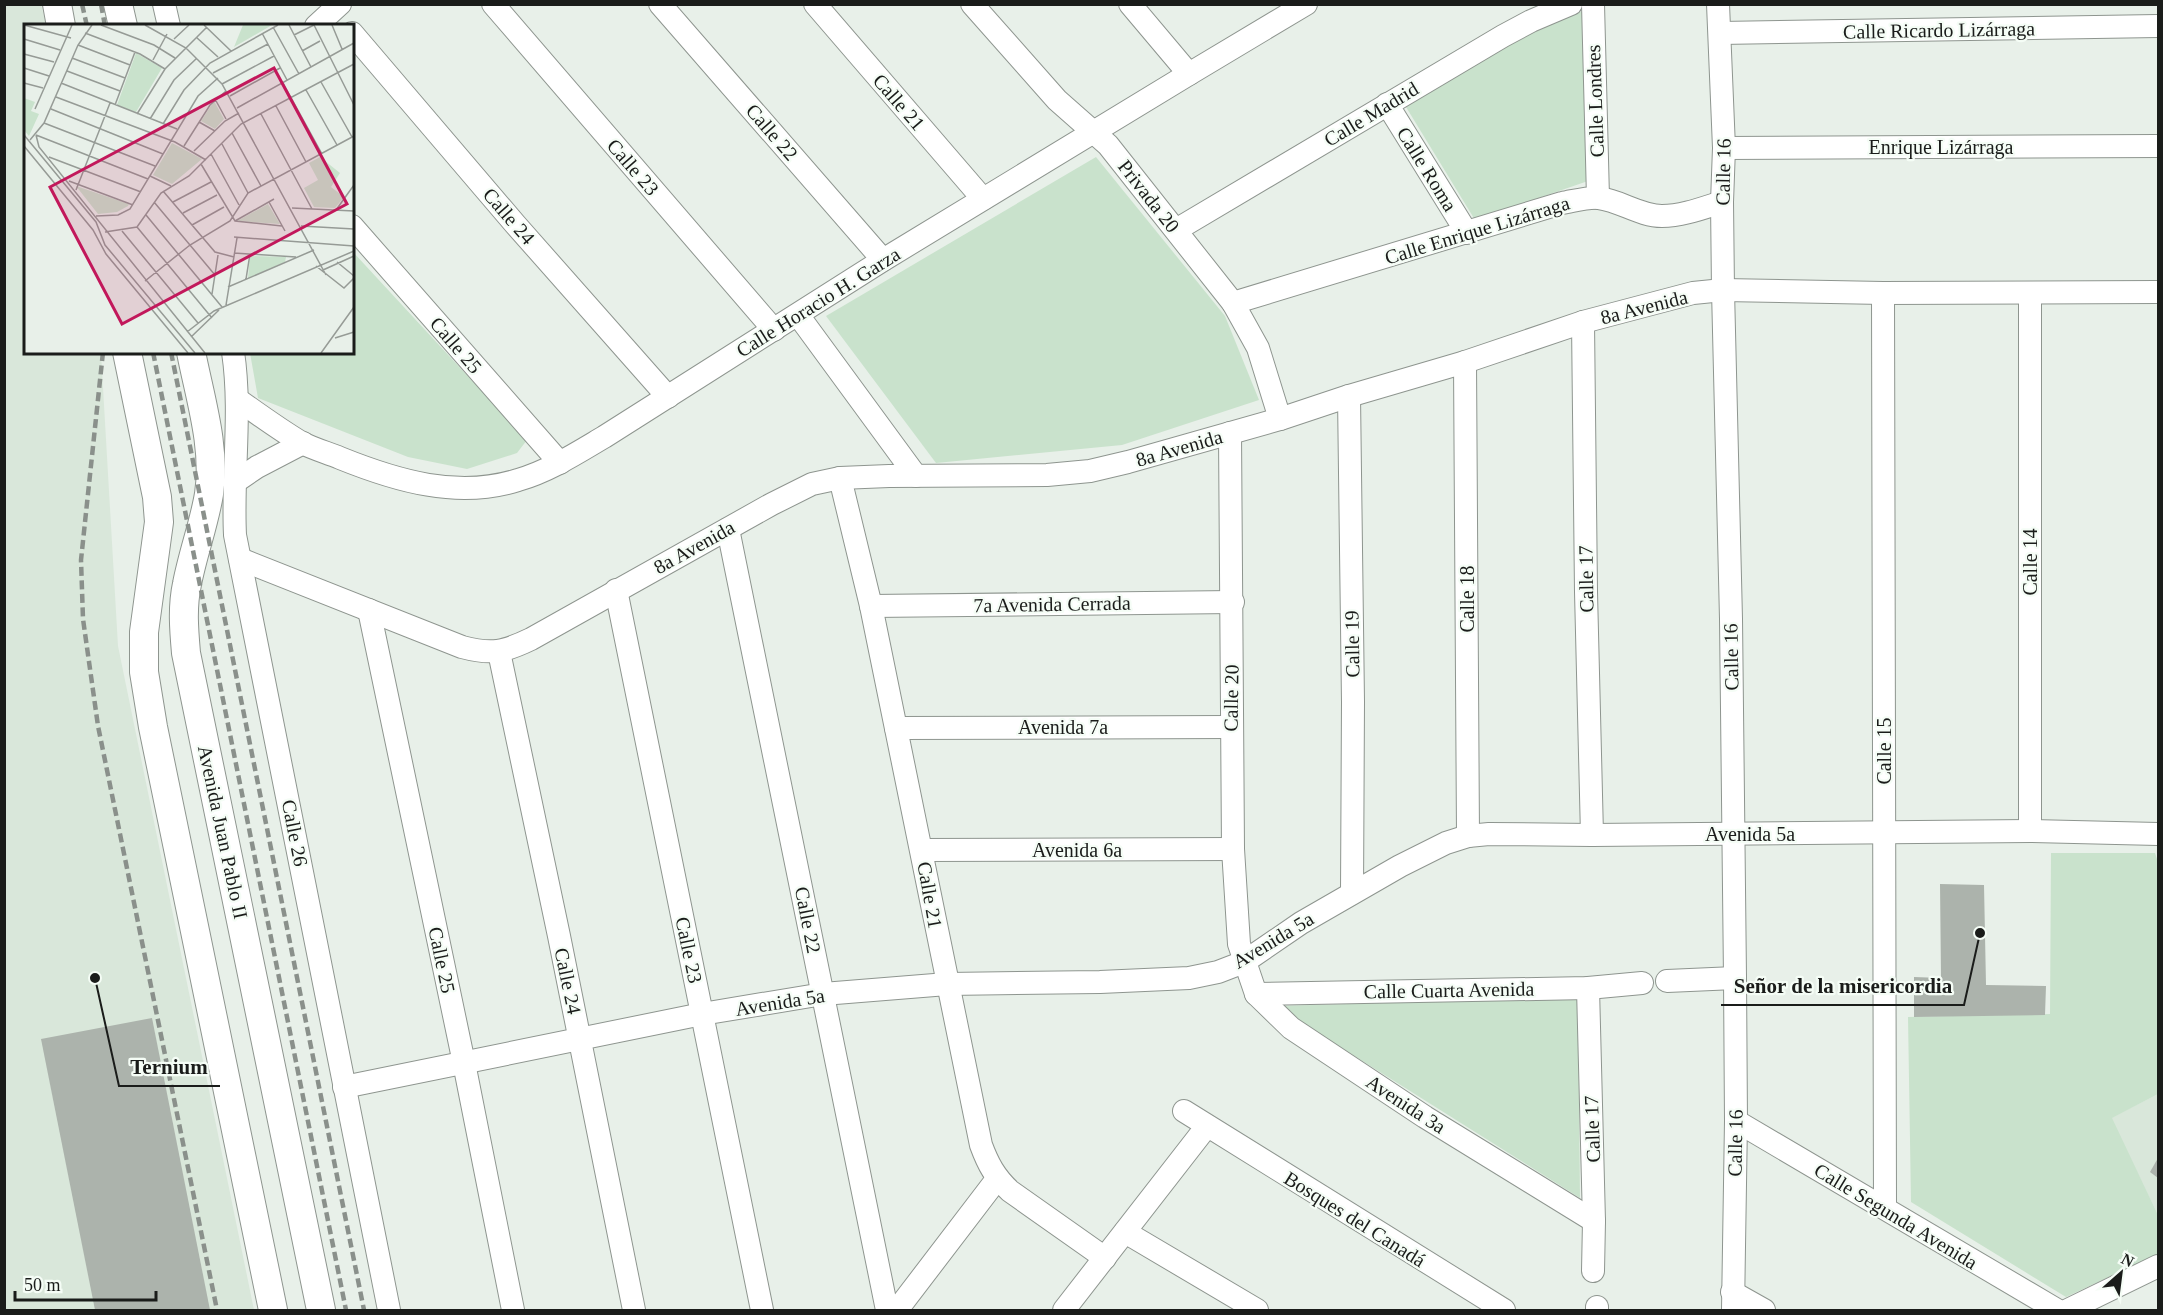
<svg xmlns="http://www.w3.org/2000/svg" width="2163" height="1315" viewBox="0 0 2163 1315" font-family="'Times New Roman',serif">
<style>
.built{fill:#d9e7da}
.green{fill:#c9e2cc}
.building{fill:#acb3ac}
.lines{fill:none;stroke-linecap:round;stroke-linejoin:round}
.minor-casing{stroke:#8e958f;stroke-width:24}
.major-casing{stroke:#8e958f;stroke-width:30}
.minor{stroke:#fff;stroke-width:22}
.major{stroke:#fff;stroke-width:28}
.rail{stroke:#8a908b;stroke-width:4.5;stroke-dasharray:9 4.5;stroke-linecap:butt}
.labels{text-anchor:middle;stroke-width:4.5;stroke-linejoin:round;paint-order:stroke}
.street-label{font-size:20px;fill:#1a1c1a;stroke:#f5fdf6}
.inset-road{fill:none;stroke:#969b96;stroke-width:1.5}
.view{fill:#c2185b;fill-opacity:0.15;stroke:#c2185b;stroke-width:3}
.inset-edge{fill:none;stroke:#1a1c1a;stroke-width:3}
.leader{fill:none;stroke:#1a1c1a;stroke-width:2}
.callout-dot{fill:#1a1c1a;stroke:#f5fdf6;stroke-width:2}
.callout-label{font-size:21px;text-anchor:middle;font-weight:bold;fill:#1a1c1a;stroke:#f5fdf6;stroke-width:4.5;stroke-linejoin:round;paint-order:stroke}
</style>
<rect width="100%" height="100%" fill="#e8f0e9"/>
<g class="built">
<path d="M 41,4 L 46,25 L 26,26 L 26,352 L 101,353 L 118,646 L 254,1310 L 5,1310 L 4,5 Z"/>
<path d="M 2158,1094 L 2158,1215 L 2111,1118 Z"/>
</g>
<g class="green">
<path d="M 1573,12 L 1582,12 L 1588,181 L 1475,220 L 1406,107 L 1526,33 Z"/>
<path d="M 1096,157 L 1225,316 L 1259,400 L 1122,445 L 936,463 L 826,316 Z"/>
<path d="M 353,252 L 527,440 L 517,453 L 467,469 L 408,457 L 258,398 L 250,353 L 352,352 Z"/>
<path d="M 2051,853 L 2155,853 L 2158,862 L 2158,1094 L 2112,1118 L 2158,1215 L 2158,1254 L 2066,1297 L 1911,1202 L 1908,1017 L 2050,1014 Z"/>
<path d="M 1578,998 L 1580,1198 L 1275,1006 Z"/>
</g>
<g class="building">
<path d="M 1940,884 L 1984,885 L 1986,985 L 2046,986 L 2045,1015 L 1914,1017 L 1914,977 L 1941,978 Z"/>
<path d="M 152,1018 L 210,1310 L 95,1310 L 41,1039 Z"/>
<path d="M 2158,1158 L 2158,1178 L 2150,1172 Z"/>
</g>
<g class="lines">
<defs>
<g id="minor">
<path d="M 164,4 L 169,26"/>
<path d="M 493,4 L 774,330"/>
<path d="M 660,4 L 883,260"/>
<path d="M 815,4 L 983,199"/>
<path d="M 972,4 L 1057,100 L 1108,145 L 1233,303 L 1258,348 L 1280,419"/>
<path d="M 1130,4 L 1189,74"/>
<path d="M 1593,4 L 1598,198"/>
<path d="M 1718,4 L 1724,148 L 1722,202 L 1723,290 L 1731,619 L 1735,978 L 1736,1121 L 1733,1310"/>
<path d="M 316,26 L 340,4"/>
<path d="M 352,33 L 515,224 L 668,397"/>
<path d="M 1720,33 L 2158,26"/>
<path d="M 1387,104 L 1467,233"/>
<path d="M 1724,148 L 2158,146"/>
<path d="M 352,226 L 560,463"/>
<path d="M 1176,230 L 1503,36 L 1531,21 L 1571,4"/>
<path d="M 1883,293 L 1885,1208"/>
<path d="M 2030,293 L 2030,831"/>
<path d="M 1233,303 L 1562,203 C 1574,201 1587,197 1599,198 C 1621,201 1640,216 1662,216 C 1682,216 1703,208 1722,202"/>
<path d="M 798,315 L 916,476"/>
<path d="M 1583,322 L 1586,592 L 1592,835"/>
<path d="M 233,352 C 242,412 232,474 235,535 L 389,1310"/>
<path d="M 1465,362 L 1468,836"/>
<path d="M 1349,396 L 1353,702 L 1352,893"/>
<path d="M 237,399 C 258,414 280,430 302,443 C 314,449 328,453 340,458 C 397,481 458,499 518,480 C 549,471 577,453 604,437 L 883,260 L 1189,74 L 1306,4"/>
<path d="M 1230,433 L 1233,849 L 1239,944 L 1256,994 L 1291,1028 L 1425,1117 L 1594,1221"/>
<path d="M 840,478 L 871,606 L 981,1145 C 988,1164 995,1177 1010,1191 L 1105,1258"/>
<path d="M 235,482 L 257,467 L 303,443"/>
<path d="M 728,529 L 887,1310"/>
<path d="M 240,559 L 462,647 C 492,655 504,652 531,639 L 772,504 L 812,484 L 840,478 L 889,476 L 1047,475 L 1090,471 L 1128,462 L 1280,419 L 1349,396 L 1465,362 L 1583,322 L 1693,293 L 1723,290 L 1883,293 L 2158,292"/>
<path d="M 616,590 L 762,1310"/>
<path d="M 871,606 L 1233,602"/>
<path d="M 369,610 L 464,1063 L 513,1310"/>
<path d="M 499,652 L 559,936 L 634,1310"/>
<path d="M 896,728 L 1230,727"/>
<path d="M 922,850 L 1233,849"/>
<path d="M 1667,981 L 1735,978"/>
<path d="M 1588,988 L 1594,1221 L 1593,1271"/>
<path d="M 1256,994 L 1588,988 L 1642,983"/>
<path d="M 344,1087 L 702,1014 L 823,994 L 947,984 L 1100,982 L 1189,978 L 1218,972 L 1244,962 L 1301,923 L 1400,866 L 1446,843 L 1468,836 L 1489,834 L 1592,835 L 2030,831 L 2158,834"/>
<path d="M 1184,1111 L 1504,1310"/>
<path d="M 1736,1121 L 2057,1310"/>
<path d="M 1125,1232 L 1257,1310"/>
<path d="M 1732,1292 L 1764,1310"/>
<path d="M 897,1310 L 997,1179"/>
<path d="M 1064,1310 L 1207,1126"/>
<path d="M 1597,1310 L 1597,1307"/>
<path d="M 2068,1310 L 2158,1266"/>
</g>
<g id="major">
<path d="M 57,4 L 61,26"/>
<path d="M 118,4 L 123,26"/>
<path d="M 127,352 L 157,497 L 159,522 L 144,632 L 144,672 L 153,727 L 273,1310"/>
<path d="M 191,352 C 200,398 216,447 209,494 C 204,524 193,553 187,584 C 182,607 184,630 186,653 L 321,1310"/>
</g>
</defs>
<use href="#minor" class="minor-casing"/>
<use href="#major" class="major-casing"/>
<use href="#minor" class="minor"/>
<use href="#major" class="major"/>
<g class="rail">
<path d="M 82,4 L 87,26"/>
<path d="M 101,4 L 105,26"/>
<path d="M 103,352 L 81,560 L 83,619 L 98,726 L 217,1310"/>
<path d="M 153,352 L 346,1310"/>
<path d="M 171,352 L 364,1310"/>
</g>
</g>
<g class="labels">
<g class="street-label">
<text transform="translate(1939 30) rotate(-1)" y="7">Calle Ricardo Lizárraga</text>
<text transform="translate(1595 101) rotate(-92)" y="7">Calle Londres</text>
<text transform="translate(899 102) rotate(49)" y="7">Calle 21</text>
<text transform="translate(1371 114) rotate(-31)" y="7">Calle Madrid</text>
<text transform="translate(772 132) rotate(49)" y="7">Calle 22</text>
<text x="1941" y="154">Enrique Lizárraga</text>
<text transform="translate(633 167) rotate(49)" y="7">Calle 23</text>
<text transform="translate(1427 169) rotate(58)" y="7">Calle Roma</text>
<text transform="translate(1723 172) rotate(-89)" y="7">Calle 16</text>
<text transform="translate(1149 196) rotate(52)" y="7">Privada 20</text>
<text transform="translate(509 216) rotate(49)" y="7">Calle 24</text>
<text transform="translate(1477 230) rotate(-17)" y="7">Calle Enrique Lizárraga</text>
<text transform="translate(818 302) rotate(-32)" y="7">Calle Horacio H. Garza</text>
<text transform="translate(1644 307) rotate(-14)" y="7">8a Avenida</text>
<text transform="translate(456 345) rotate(49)" y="7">Calle 25</text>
<text transform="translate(1179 448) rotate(-16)" y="7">8a Avenida</text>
<text transform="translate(694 547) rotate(-29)" y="7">8a Avenida</text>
<text transform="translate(2030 562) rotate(-90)" y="7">Calle 14</text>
<text transform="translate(1586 579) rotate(-91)" y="7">Calle 17</text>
<text transform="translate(1467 599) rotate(-90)" y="7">Calle 18</text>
<text transform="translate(1052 604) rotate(-1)" y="7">7a Avenida Cerrada</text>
<text transform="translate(1352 644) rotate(-91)" y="7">Calle 19</text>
<text transform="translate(1731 657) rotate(-91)" y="7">Calle 16</text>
<text transform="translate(1231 698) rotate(-89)" y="7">Calle 20</text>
<text x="1063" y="734">Avenida 7a</text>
<text transform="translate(1884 751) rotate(-90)" y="7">Calle 15</text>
<text transform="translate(223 832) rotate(78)" y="7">Avenida Juan Pablo II</text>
<text transform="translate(295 833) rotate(79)" y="7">Calle 26</text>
<text x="1750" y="841">Avenida 5a</text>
<text x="1077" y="857">Avenida 6a</text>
<text transform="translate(930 895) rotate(80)" y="7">Calle 21</text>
<text transform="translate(808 920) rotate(79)" y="7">Calle 22</text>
<text transform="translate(1273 940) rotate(-31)" y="7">Avenida 5a</text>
<text transform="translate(689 950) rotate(78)" y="7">Calle 23</text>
<text transform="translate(442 960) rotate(78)" y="7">Calle 25</text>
<text transform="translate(568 981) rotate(78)" y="7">Calle 24</text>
<text transform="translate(1449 990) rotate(-1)" y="7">Calle Cuarta Avenida</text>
<text transform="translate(780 1002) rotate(-9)" y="7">Avenida 5a</text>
<text transform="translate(1406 1104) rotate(33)" y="7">Avenida 3a</text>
<text transform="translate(1592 1129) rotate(-92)" y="7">Calle 17</text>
<text transform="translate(1735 1143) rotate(-89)" y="7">Calle 16</text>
<text transform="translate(1896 1216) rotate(31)" y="7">Calle Segunda Avenida</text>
<text transform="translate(1355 1219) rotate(32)" y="7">Bosques del Canadá</text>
</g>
</g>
<g transform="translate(24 24)">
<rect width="330" height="330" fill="#e8f0e9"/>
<path d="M 219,1 L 248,1 L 210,23 ZM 112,29 L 138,44 L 112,88 L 93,81 ZM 0,74 L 11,78 L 7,87 L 15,90 L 5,112 L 0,106 ZM 190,77 L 200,95 L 191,105 L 177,97 ZM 148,119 L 178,135 L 148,160 L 129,151 ZM 296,133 L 316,149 L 307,163 L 320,173 L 311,184 L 290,183 L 280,164 L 294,156 L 285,139 ZM 52,162 L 105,180 L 104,182 L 93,188 L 74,190 ZM 244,180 L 256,200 L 213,197 ZM 226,232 L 262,233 L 261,238 L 224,254 Z" fill="#c9e2cc"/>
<path class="inset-road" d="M 0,1 L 47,14M 77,1 L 130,21 L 151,34M 121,1 L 162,24 L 198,60 L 302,251M 180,1 L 207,27M 265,1 L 287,43M 290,1 L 330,81M 308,1 L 318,25M 249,3 L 275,50M 61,9 L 116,30 L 141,45M 238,9 L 263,56M 270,11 L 290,1M 172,13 L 194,33M 0,15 L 36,26M 150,15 L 165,1M 54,21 L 106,41M 278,27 L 296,17M 0,30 L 30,38M 48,34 L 101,54M 129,36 L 143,10M 0,44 L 25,52M 43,47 L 96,67M 189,49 L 244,20M 297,58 L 328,113M 0,59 L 19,64M 37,59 L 153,105M 259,59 L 298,130M 198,60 L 250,32M 282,66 L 313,121M 206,72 L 256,44M 32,73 L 151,118 L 182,136M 191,75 L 202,95M 91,81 L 111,28M 252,82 L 282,138M 213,84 L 330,19M 11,85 L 48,1M 27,85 L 139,130M 113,90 L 141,45 L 183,3M 237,90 L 288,185M 126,95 L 150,56 L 173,34M 175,98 L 191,107M 20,99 L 131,142M 139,100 L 160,66 L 186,39 L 254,1M 208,109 L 237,162M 0,111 L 72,198 L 81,221 L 171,329M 12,111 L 15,123 L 181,329M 12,111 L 124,155M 6,116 L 20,99 L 54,21 L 68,1M 198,120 L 224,169M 0,122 L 69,206 L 82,230 L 164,329M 160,122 L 186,81 L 202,67M 170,127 L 201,97 L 215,89M 187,130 L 215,181M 25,133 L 117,168M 177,140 L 211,197 L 258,202M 126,152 L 147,162M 45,157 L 109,181M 52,166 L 86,79M 139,167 L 191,228 L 210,233M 130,178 L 191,251M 149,178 L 187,158M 245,178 L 261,207M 268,184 L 330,187M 312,186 L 330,161M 159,189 L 193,171M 122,191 L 198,283M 72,192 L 94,191 L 106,185 L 174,72 L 194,54M 211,197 L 250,175M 168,201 L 200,183M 277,202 L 330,205M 113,203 L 188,294M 98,207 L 174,299M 81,208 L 113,203 L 137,169 L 165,152 L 217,100 L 330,40M 210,213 L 330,222M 210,229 L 272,233M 313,238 L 330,252M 292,242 L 320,264 L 330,254M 299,246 L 330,232M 222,255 L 226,230M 121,257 L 166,221 L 206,197 L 224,169 L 330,112M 204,263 L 290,226M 188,270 L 194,231M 202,281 L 213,214M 163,308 L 190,287 L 330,227M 167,313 L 195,286M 311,314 L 330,308M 297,329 L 330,283"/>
<path class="view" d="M 250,44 L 323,180 L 98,300 L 26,163 Z"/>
<rect width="330" height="330" class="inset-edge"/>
</g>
<path class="leader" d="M1980 933L1964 1005H1721M95 978L119 1086H220"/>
<g class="callout-dot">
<circle cx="1980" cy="933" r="6"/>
<circle cx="95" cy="978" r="6"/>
</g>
<g class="callout-label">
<text x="1843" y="993">Señor de la misericordia</text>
<text x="169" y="1074">Ternium</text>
</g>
<rect width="2163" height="1315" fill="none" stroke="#1a1c1a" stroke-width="12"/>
<g transform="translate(2121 1273) rotate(28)" stroke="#f5fdf6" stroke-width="4.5" paint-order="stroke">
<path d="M0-4.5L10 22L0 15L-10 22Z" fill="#1a1c1a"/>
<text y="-9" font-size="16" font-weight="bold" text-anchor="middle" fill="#1a1c1a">N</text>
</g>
<path d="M15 1291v9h141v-9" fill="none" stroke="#1a1c1a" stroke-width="3"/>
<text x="24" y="1291" font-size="18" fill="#1a1c1a" stroke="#f5fdf6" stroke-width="4.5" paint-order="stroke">50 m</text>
</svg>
